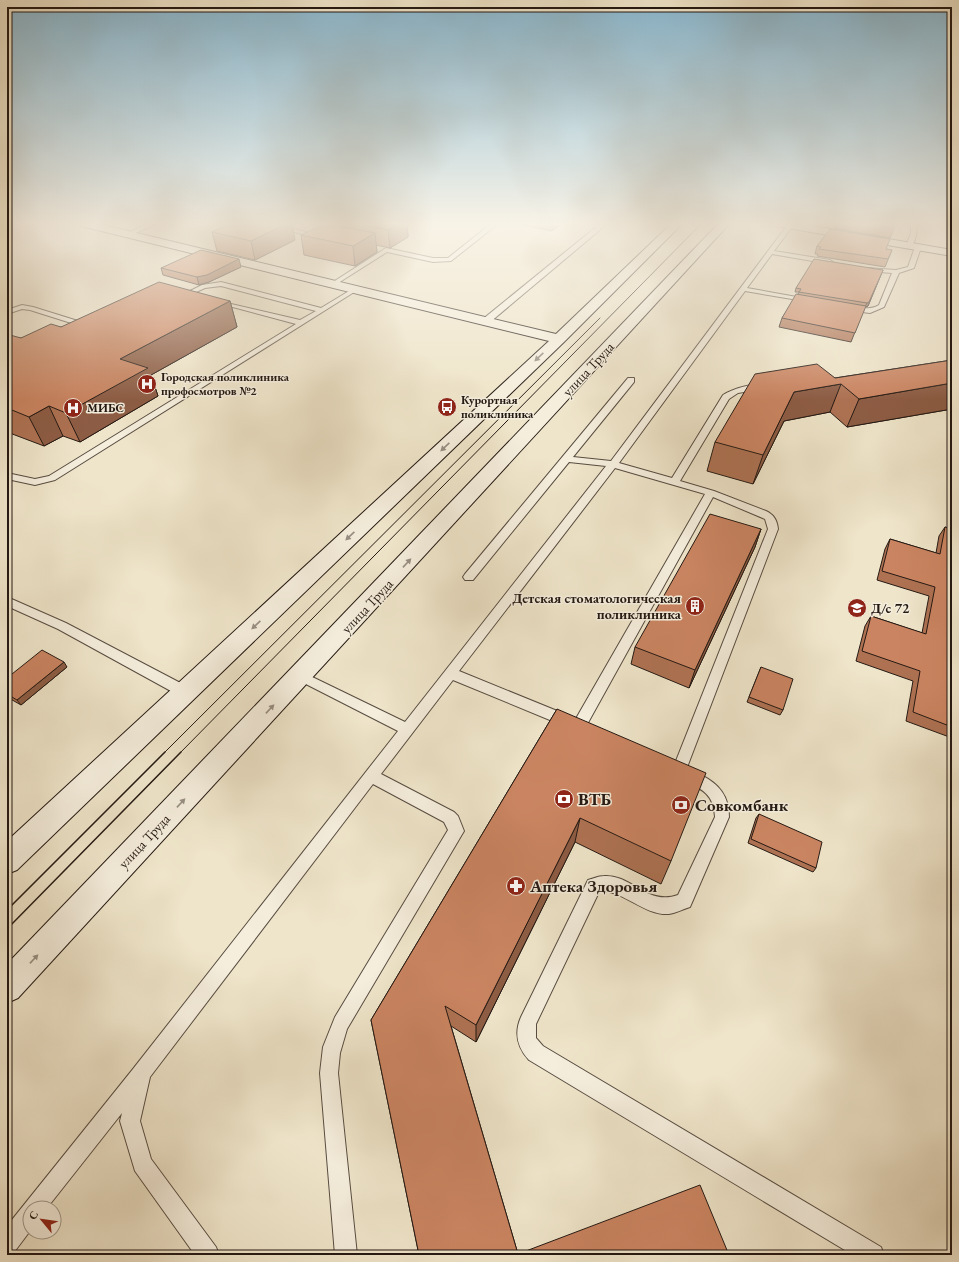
<svg xmlns="http://www.w3.org/2000/svg" width="959" height="1262" viewBox="0 0 959 1262" font-family="'EB Garamond',serif">
<style>
.lines{fill:none;stroke-linecap:round;stroke-linejoin:round}
.lane-casing{stroke:#574c41;stroke-width:2}
.secondary-casing{stroke:#241913;stroke-width:2}
.lane{fill:#f5eedd;fill-rule:evenodd}
.secondary{fill:#f5eedd;fill-rule:evenodd}
.tram-far1{stroke:#241913;stroke-width:1}
.tram{stroke:#241913;stroke-width:1.5}
.wall{fill:#ae7253;stroke:#241913}
.shaded-wall{fill:#8d5c44;stroke:#241913}
.building{fill:#ca8461;stroke:#241913}
.oneway{fill:#978e82}
.labels{text-anchor:middle;stroke-width:3;stroke-linejoin:round;paint-order:stroke}
.far-poi-label{font-size:12px;font-weight:bold;fill:#241913;stroke:#f5eedd;text-anchor:start}
.street-label{font-size:14px;fill:#241913;stroke:#f5eedd}
.poi-label{font-size:14px;font-weight:bold;fill:#241913;stroke:#f5eedd;text-anchor:end}
.near-poi-label{font-size:17px;font-weight:bold;fill:#241913;stroke:#f5eedd;text-anchor:start}
</style>
<rect width="100%" height="100%" fill="#efe5ca"/>
<filter id="stains"><feTurbulence type="fractalNoise" baseFrequency=".005" numOctaves="4"/><feColorMatrix values="0 0 0 0 .2 0 0 0 0 .09 0 0 0 0 .02 0 0 0 .5 -.17"/></filter>
<radialGradient id="worn" r=".72"><stop offset=".6" stop-color="#630" stop-opacity="0"/><stop offset="1" stop-color="#630" stop-opacity=".3"/></radialGradient>
<g class="lines">
<defs>
<g id="lane">
<path d="M 149,223 L 158,223 L 129,236 L 124,235 Z"/>
<path d="M 261,223 L 272,223 L 324,237 L 321,239 Z"/>
<path d="M 492,223 L 499,223 L 451,261 L 433,262 L 387,252 L 335,285 L 330,284 L 386,248 L 433,258 L 448,258 Z"/>
<path d="M 601,223 L 608,223 L 489,323 L 483,323 L 483,319 Z"/>
<path d="M 789,223 L 795,223 L 774,251 L 830,260 L 833,262 L 830,264 L 772,254 L 747,288 L 808,299 L 811,301 L 810,302 L 745,291 L 619,463 L 672,478 L 723,395 C 731,390 758,380 766,387 L 762,389 L 738,393 L 729,399 L 680,481 L 714,491 L 766,511 C 774,515 777,520 778,529 L 686,770 C 691,770 696,773 701,775 C 719,784 729,796 729,817 L 690,907 C 683,909 676,913 669,914 C 644,916 619,887 599,892 L 536,1024 L 536,1038 L 543,1046 L 881,1247 L 884,1255 L 853,1255 L 529,1060 C 517,1047 514,1033 521,1017 L 588,880 C 593,879 598,876 604,876 C 631,874 647,906 678,895 L 715,817 C 714,794 702,789 683,780 L 681,776 L 674,775 L 672,771 L 768,529 L 765,519 L 713,497 L 584,730 L 579,732 L 574,730 L 572,726 L 574,722 L 705,494 L 615,468 L 459,671 L 572,717 L 574,721 L 572,725 L 567,726 L 562,725 L 453,680 L 381,774 L 454,812 L 458,816 L 464,831 L 347,1029 L 340,1053 L 338,1073 L 357,1255 L 335,1255 L 320,1073 L 323,1047 L 335,1017 L 448,830 L 444,822 L 373,784 L 150,1077 L 140,1121 L 151,1159 L 216,1247 L 219,1255 L 195,1255 L 135,1171 L 120,1121 L 122,1113 L 47,1208 L 30,1208 L 30,1231 L 15,1251 L 7,1254 L 7,1226 L 133,1069 L 398,731 L 296,679 L 294,676 L 296,673 L 300,671 L 304,673 L 405,722 L 606,466 L 569,462 L 473,580 L 465,580 L 463,577 L 465,574 L 628,378 L 634,378 L 634,382 L 573,457 L 611,461 Z"/>
<path d="M 911,223 L 917,223 C 917,231 916,244 909,248 L 906,246 L 911,233 Z"/>
<path d="M 918,245 L 921,247 L 914,268 L 899,273 L 884,307 L 870,313 L 846,310 L 845,309 C 852,303 867,313 879,305 L 892,273 L 868,271 L 866,270 L 866,268 L 896,270 L 908,267 L 915,247 Z"/>
<path d="M 221,282 L 321,308 L 354,288 L 359,289 L 55,480 L 35,485 L 7,479 L 7,473 L 35,479 L 49,476 L 296,324 L 214,302 L 214,300 L 300,320 L 316,311 L 221,286 L 205,288 L 194,293 L 199,296 L 196,298 L 184,294 L 202,285 Z"/>
<path d="M 22,305 L 33,307 L 94,326 L 93,328 L 87,328 L 30,310 L 22,309 L 7,314 L 7,310 Z"/>
<path d="M 7,597 L 66,623 L 190,688 L 191,692 L 190,696 L 185,697 L 180,696 L 58,629 L 7,606 Z"/>
</g>
<g id="secondary">
<path d="M 76,223 L 95,223 L 556,334 L 672,223 L 683,223 L 564,342 L 17,870 L 7,874 L 7,841 L 549,341 L 81,226 Z"/>
<path d="M 719,223 L 730,223 L 18,998 L 7,1003 L 7,964 Z"/>
<path d="M 770,223 L 796,223 L 952,250 L 952,256 L 775,226 Z"/>
</g>
</defs>
<use href="#lane" class="lane-casing"/>
<use href="#secondary" class="secondary-casing"/>
<use href="#lane" class="lane"/>
<use href="#secondary" class="secondary"/>
<g class="tram-far1">
<path d="M 164,753 L 600,318"/>
<path d="M 180,753 L 702,223"/>
</g>
<g class="tram">
<path d="M 7,910 L 165,752"/>
<path d="M 7,929 L 181,752"/>
</g>
</g>
<g class="wall">
<path d="M 163,223 L 180,223 L 174,226 Z"/>
<path d="M 336,223 L 407,223 L 408,237 L 390,248 L 376,245 L 377,252 L 355,266 L 304,255 L 301,235 L 336,226 Z"/>
<path d="M 514,223 L 562,223 L 552,231 Z"/>
<path d="M 835,223 L 896,223 L 890,238 L 834,228 Z"/>
<path d="M 212,232 L 295,240 L 255,260 L 217,251 Z"/>
<path d="M 817,246 L 886,249 L 892,250 L 885,267 L 817,256 L 818,254 L 815,254 Z"/>
<path d="M 241,267 L 209,282 L 199,285 L 163,275 L 161,268 Z"/>
<path d="M 883,270 L 868,306 L 865,307 L 851,342 L 779,327 L 782,318 L 798,294 L 799,292 L 795,292 L 796,288 Z"/>
<path d="M 230,301 L 237,327 L 151,375 L 158,396 L 80,442 L 63,436 L 44,446 L 7,432 L 7,336 L 21,338 L 61,327 Z"/>
<path d="M 952,360 L 952,409 L 847,427 L 830,412 L 784,421 L 753,484 L 707,471 L 715,442 L 835,378 Z"/>
<path d="M 945,527 L 952,529 L 952,738 L 906,721 L 913,681 L 856,661 L 865,626 L 871,616 L 922,633 L 929,596 L 877,580 L 885,549 L 890,539 L 936,553 L 939,536 Z"/>
<path d="M 761,529 L 755,547 L 689,688 L 631,664 L 635,647 Z"/>
<path d="M 67,667 L 21,705 L 7,697 L 7,678 Z"/>
<path d="M 761,667 L 783,710 L 780,715 L 747,702 Z"/>
<path d="M 557,709 L 671,861 L 661,884 L 575,842 L 476,1042 L 451,1026 L 518,1254 L 729,1255 L 419,1255 L 371,1020 Z"/>
<path d="M 759,814 L 816,868 L 813,872 L 748,843 L 756,818 Z"/>
</g>
<g class="shaded-wall">
<path d="M 173,223 L 180,223 L 174,226 Z"/>
<path d="M 288,223 L 292,223 L 295,240 L 255,260 L 251,241 Z"/>
<path d="M 401,223 L 407,223 L 408,237 L 390,248 L 388,230 Z"/>
<path d="M 553,223 L 562,223 L 552,231 Z"/>
<path d="M 375,233 L 377,252 L 355,266 L 353,246 Z"/>
<path d="M 239,259 L 241,267 L 209,282 L 199,285 L 197,277 Z"/>
<path d="M 883,270 L 868,306 L 865,307 L 867,303 Z"/>
<path d="M 230,301 L 237,327 L 151,375 L 158,396 L 80,442 L 66,413 L 120,359 Z"/>
<path d="M 952,383 L 952,409 L 847,427 L 859,399 Z"/>
<path d="M 841,384 L 830,412 L 784,421 L 753,484 L 763,455 L 794,392 Z"/>
<path d="M 49,406 L 63,436 L 44,446 L 29,417 Z"/>
<path d="M 761,529 L 755,547 L 689,688 L 695,670 Z"/>
<path d="M 64,662 L 67,667 L 21,705 L 17,700 Z"/>
<path d="M 580,818 L 575,842 L 476,1042 L 476,1025 Z"/>
</g>
<g class="building">
<path d="M 232,223 L 288,223 L 251,241 L 212,232 Z"/>
<path d="M 354,223 L 401,223 L 388,230 Z"/>
<path d="M 325,224 L 375,233 L 353,246 L 301,235 Z"/>
<path d="M 830,229 L 890,239 L 886,249 L 892,250 L 888,259 L 819,249 L 821,247 L 817,246 Z"/>
<path d="M 201,250 L 239,259 L 207,275 L 197,277 L 161,268 Z"/>
<path d="M 814,259 L 883,270 L 869,302 L 867,303 L 799,292 L 801,289 L 796,288 Z"/>
<path d="M 159,282 L 230,301 L 120,359 L 148,368 L 66,413 L 49,406 L 29,417 L 7,408 L 7,336 L 10,335 L 21,338 L 51,324 L 61,327 Z"/>
<path d="M 796,294 L 866,306 L 855,333 L 782,318 Z"/>
<path d="M 952,360 L 952,383 L 859,399 L 841,384 L 794,392 L 763,455 L 715,442 L 755,374 L 817,364 L 835,378 Z"/>
<path d="M 710,514 L 761,529 L 695,670 L 635,647 Z"/>
<path d="M 945,527 L 952,529 L 952,727 L 913,712 L 920,671 L 862,651 L 871,616 L 926,634 L 935,587 L 882,571 L 890,539 L 940,554 Z"/>
<path d="M 42,650 L 64,662 L 17,700 L 7,694 L 7,678 Z"/>
<path d="M 761,667 L 793,679 L 783,710 L 749,697 Z"/>
<path d="M 557,709 L 706,773 L 671,861 L 580,818 L 476,1025 L 445,1006 L 518,1254 L 700,1185 L 729,1255 L 419,1255 L 371,1020 Z"/>
<path d="M 759,814 L 822,842 L 816,868 L 751,839 Z"/>
</g>
<defs><path id="oneway-solid" d="M-6-.8H1V-3.2L6.5 0L1 3.2V.8H-6Z"/></defs>
<g class="oneway">
<use href="#oneway-solid" transform="translate(539 357) rotate(137)"/>
<use href="#oneway-solid" transform="translate(445 447) rotate(137)"/>
<use href="#oneway-solid" transform="translate(350 536) rotate(137)"/>
<use href="#oneway-solid" transform="translate(407 563) rotate(-47)"/>
<use href="#oneway-solid" transform="translate(256 625) rotate(137)"/>
<use href="#oneway-solid" transform="translate(270 709) rotate(-47)"/>
<use href="#oneway-solid" transform="translate(181 803) rotate(-47)"/>
<use href="#oneway-solid" transform="translate(34 959) rotate(-47)"/>
</g>
<linearGradient id="sky" x2="0" y2="1"><stop stop-color="#89b9d2"/><stop offset="0.56" stop-color="#f8f3e7"/><stop offset="1" stop-color="#f8f3e7" stop-opacity="0"/></linearGradient>
<rect width="959" height="400" fill="url(#sky)"/>
<defs>
<symbol id="hospital-disc" viewBox="-11 -11 22 22"><circle r="9.5" fill="#8f2418" stroke="#f5eedd"/><path d="M-5-5h3v3.5h4V-5h3V5h-3V1.5h-4V5h-3Z" fill="#fff"/></symbol>
<symbol id="bus-disc" viewBox="-11 -11 22 22"><circle r="9.5" fill="#8f2418" stroke="#f5eedd"/><path d="M-5-6H5V4H4V6H2V4H-2V6H-4V4H-5ZM-3.5-4V0h7V-4ZM-3.5 1.2v1.5H-2V1.2ZM2 1.2v1.5H3.5V1.2Z" fill="#fff"/></symbol>
<symbol id="building-disc" viewBox="-11 -11 22 22"><circle r="9.5" fill="#8f2418" stroke="#f5eedd"/><path d="M-4-6H4V6H1V3H-1V6H-4ZM-2.5-4.3h1.7v1.8h-1.7ZM.8-4.3h1.7v1.8H.8ZM-2.5-1h1.7V.8h-1.7ZM.8-1h1.7V.8H.8Z" fill="#fff"/></symbol>
<symbol id="school-disc" viewBox="-11 -11 22 22"><circle r="9.5" fill="#8f2418" stroke="#f5eedd"/><path d="M0-5L7-2L0 1L-7-2ZM-4 1L0 2.5L4 1V4Q0 6-4 4Z" fill="#fff"/></symbol>
<symbol id="bank-disc" viewBox="-11 -11 22 22"><circle r="9.5" fill="#8f2418" stroke="#f5eedd"/><path d="M-6-4H6V4H-6ZM0-2.3a2.3 2.3 0 1 0 0 4.6a2.3 2.3 0 1 0 0-4.6Z" fill="#fff"/></symbol>
<symbol id="pharmacy-disc" viewBox="-11 -11 22 22"><circle r="9.5" fill="#8f2418" stroke="#f5eedd"/><path d="M-2-6h4v4h4v4h-4v4h-4v-4h-4v-4h4Z" fill="#fff"/></symbol>
</defs>
<g fill-rule="evenodd">
<use href="#hospital-disc" x="136" y="373" width="22" height="22"/>
<use href="#bus-disc" x="436" y="396" width="22" height="22"/>
<use href="#hospital-disc" x="62" y="397" width="22" height="22"/>
<use href="#building-disc" x="684" y="595" width="22" height="22"/>
<use href="#school-disc" x="846" y="597" width="22" height="22"/>
<use href="#bank-disc" x="553" y="788" width="22" height="22"/>
<use href="#bank-disc" x="670" y="794" width="22" height="22"/>
<use href="#pharmacy-disc" x="505" y="875" width="22" height="22"/>
</g>
<g class="labels">
<g class="far-poi-label">
<text x="161" y="381">Городская поликлиника<tspan x="161" dy="14">профосмотров №2</tspan></text>
<text x="461" y="404">Курортная<tspan x="461" dy="14">поликлиника</tspan></text>
<text x="87" y="412">МИБС</text>
</g>
<g class="street-label">
<text transform="translate(588 369) rotate(-47)" y="5">улица Труда</text>
<text transform="translate(367 606) rotate(-47)" y="5">улица Труда</text>
<text transform="translate(144 841) rotate(-47)" y="5">улица Труда</text>
</g>
<g class="poi-label">
<text x="681" y="603">Детская стоматологическая<tspan x="681" dy="16">поликлиника</tspan></text>
<text x="871" y="613" text-anchor="start">Д/с 72</text>
</g>
<g class="near-poi-label">
<text x="578" y="805">ВТБ</text>
<text x="695" y="811">Совкомбанк</text>
<text x="530" y="892">Аптека Здоровья</text>
</g>
</g>
<rect width="959" height="1262" fill="none" stroke="#efe5ca" stroke-width="24"/>
<rect x="8" y="8" width="943" height="1246" fill="none" stroke="#241913" stroke-width="2"/>
<rect x="12" y="12" width="935" height="1238" fill="none" stroke="#241913"/>
<g transform="translate(42 1220) rotate(299)"><circle r="19" fill="#f5eedd" stroke="#a1998c"/>
<path d="M0-3L7 15L0 10L-7 15Z" fill="#8f2418"/>
<text y="-6" font-size="11" font-weight="bold" text-anchor="middle" fill="#241913">С</text>
</g>
<rect width="100%" height="100%" filter="url(#stains)"/>
<rect width="100%" height="100%" fill="url(#worn)"/>
</svg>
